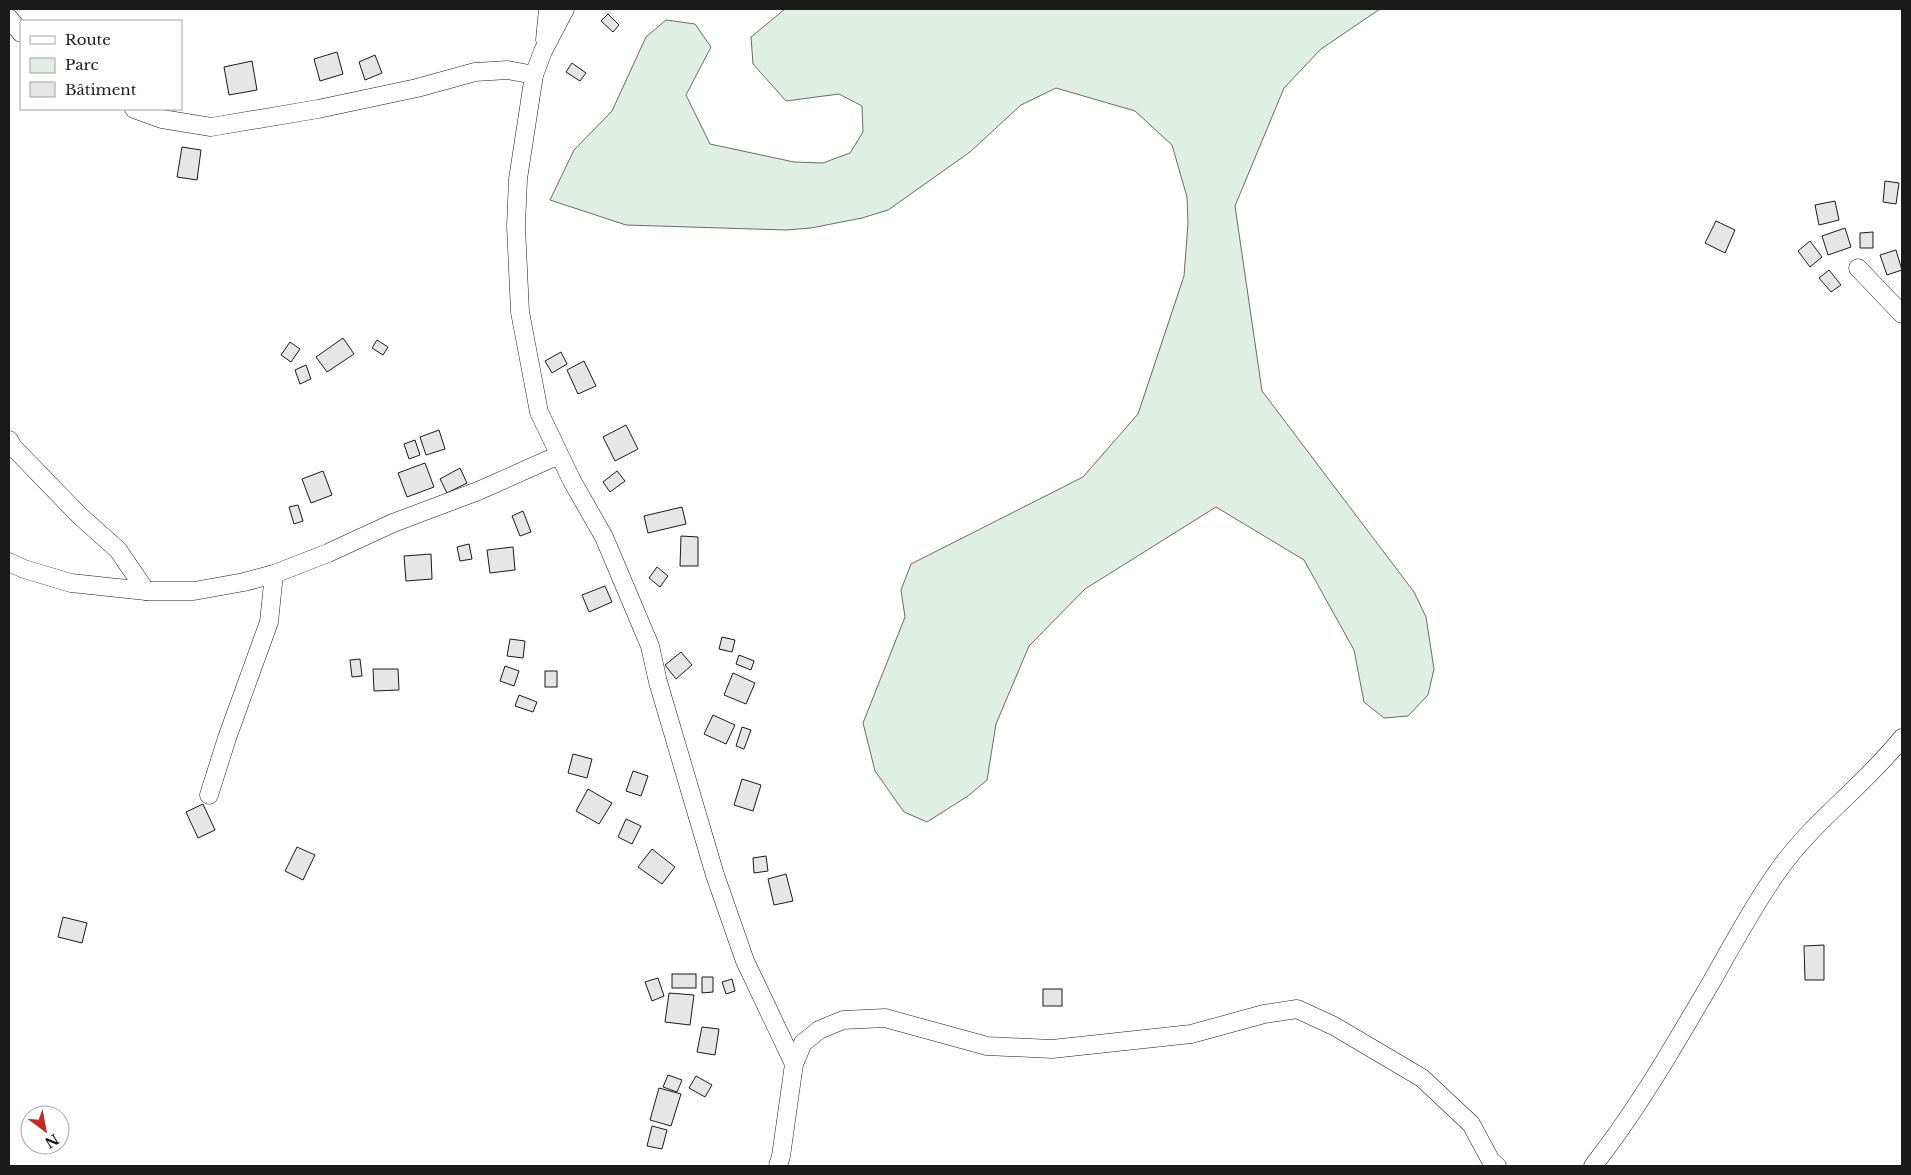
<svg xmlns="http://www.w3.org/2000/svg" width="1911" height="1175" viewBox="0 0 1911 1175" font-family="'Libre Baskerville',serif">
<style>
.green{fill:#e0efe3;stroke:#6a6a6a}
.building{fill:#e6e6e6;stroke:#1a1a1a}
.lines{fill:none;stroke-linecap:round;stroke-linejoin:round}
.minor-casing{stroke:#1a1a1a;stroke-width:19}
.minor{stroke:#fff;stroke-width:18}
</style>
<rect width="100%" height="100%" fill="#fff"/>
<path class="green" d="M 785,9 L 1380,9 L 1321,49 L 1284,88 L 1235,206 L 1262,391 L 1414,592 L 1426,617 L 1434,669 L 1428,695 L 1408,716 L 1384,718 L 1364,702 L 1354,650 L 1304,560 L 1216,507 L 1085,589 L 1029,646 L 996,724 L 987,780 L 968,796 L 927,822 L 904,812 L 875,771 L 863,723 L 905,617 L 901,590 L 911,564 L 1083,477 L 1138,414 L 1184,276 L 1188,223 L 1187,197 L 1172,145 L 1135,111 L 1056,88 L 1021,105 L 970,152 L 888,210 L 862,218 L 811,228 L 786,230 L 626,225 L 550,200 L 574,150 L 612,111 L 646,37 L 666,20 L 695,24 L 711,47 L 686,95 L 710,144 L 794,162 L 823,163 L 850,153 L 863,132 L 862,106 L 839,94 L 786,101 L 753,64 L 751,37 Z"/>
<g class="building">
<path d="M 608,14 L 619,25 L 613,32 L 601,21 Z"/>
<path d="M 337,52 L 343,74 L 320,81 L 314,59 Z"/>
<path d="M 375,55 L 382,73 L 365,80 L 359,62 Z"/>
<path d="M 252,61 L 257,90 L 229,95 L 224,67 Z"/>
<path d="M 572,63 L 586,73 L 580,81 L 566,72 Z"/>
<path d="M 182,147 L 201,150 L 197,180 L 177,177 Z"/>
<path d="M 1885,181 L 1899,183 L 1896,204 L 1883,202 Z"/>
<path d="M 1835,201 L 1839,220 L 1819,225 L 1815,205 Z"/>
<path d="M 1716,221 L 1735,230 L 1725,253 L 1705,243 Z"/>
<path d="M 1845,228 L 1851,247 L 1828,255 L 1822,236 Z"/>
<path d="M 1873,232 L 1873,248 L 1860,248 L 1860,233 Z"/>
<path d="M 1810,241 L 1822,257 L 1810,267 L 1798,251 Z"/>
<path d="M 1896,250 L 1902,270 L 1887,275 L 1880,255 Z"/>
<path d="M 1829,270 L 1841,285 L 1831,292 L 1819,278 Z"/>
<path d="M 343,338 L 354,354 L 327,372 L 316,357 Z"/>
<path d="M 377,340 L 388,347 L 383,355 L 372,348 Z"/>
<path d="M 290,342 L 300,349 L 291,362 L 281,355 Z"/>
<path d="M 561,352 L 567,364 L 552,373 L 545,361 Z"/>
<path d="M 584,361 L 596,386 L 578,394 L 567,370 Z"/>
<path d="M 306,365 L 311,379 L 300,384 L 295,370 Z"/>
<path d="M 626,425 L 638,449 L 615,461 L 603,437 Z"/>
<path d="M 439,430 L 445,449 L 426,455 L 420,437 Z"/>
<path d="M 415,440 L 420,455 L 409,459 L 404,444 Z"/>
<path d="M 425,463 L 434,487 L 407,497 L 398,473 Z"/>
<path d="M 460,468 L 467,483 L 447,493 L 440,479 Z"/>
<path d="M 323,471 L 332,495 L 311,503 L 302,479 Z"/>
<path d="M 617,471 L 625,481 L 610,492 L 603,482 Z"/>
<path d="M 298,505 L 303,521 L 294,524 L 289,507 Z"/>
<path d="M 682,507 L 686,524 L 648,533 L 644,516 Z"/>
<path d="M 523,511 L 531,532 L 520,536 L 512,516 Z"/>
<path d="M 681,536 L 698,537 L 698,566 L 680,566 Z"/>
<path d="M 469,544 L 472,559 L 460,561 L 457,547 Z"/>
<path d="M 513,547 L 515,570 L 490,573 L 487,550 Z"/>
<path d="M 431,554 L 432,579 L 406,581 L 404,556 Z"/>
<path d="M 657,567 L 668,576 L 660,587 L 649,578 Z"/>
<path d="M 605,586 L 612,602 L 589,612 L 582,595 Z"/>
<path d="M 722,637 L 735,640 L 732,652 L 719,649 Z"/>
<path d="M 510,639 L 525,641 L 523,658 L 507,656 Z"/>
<path d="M 681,652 L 692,665 L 676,679 L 665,665 Z"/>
<path d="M 739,655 L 754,661 L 751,670 L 736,664 Z"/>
<path d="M 360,659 L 362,676 L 352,677 L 350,660 Z"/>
<path d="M 505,666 L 519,671 L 514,686 L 500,681 Z"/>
<path d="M 373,669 L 398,669 L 399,690 L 374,691 Z"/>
<rect x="545" y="671" width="12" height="16"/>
<path d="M 733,673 L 755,683 L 746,704 L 724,695 Z"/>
<path d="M 519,695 L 537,702 L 533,712 L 515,706 Z"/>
<path d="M 713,715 L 735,725 L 726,744 L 704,734 Z"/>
<path d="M 742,727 L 751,730 L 744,749 L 736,746 Z"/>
<path d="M 573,754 L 592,759 L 587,778 L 568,773 Z"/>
<path d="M 633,771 L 648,776 L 641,796 L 626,791 Z"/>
<path d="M 742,779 L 761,785 L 753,811 L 734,805 Z"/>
<path d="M 588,789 L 612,803 L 599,824 L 576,811 Z"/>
<path d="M 203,804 L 215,830 L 198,838 L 186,812 Z"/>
<path d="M 626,819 L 641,826 L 632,844 L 618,837 Z"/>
<path d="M 297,847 L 315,855 L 303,880 L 285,871 Z"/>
<path d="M 652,849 L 675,867 L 662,884 L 638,867 Z"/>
<path d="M 766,856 L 768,871 L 754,873 L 753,858 Z"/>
<path d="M 786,874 L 793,901 L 774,905 L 768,879 Z"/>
<path d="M 63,917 L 87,923 L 82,943 L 58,937 Z"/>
<path d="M 1824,945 L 1824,980 L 1805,980 L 1804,946 Z"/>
<rect x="672" y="974" width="24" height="14"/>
<path d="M 702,977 L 713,977 L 713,992 L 702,993 Z"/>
<path d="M 658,978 L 664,996 L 652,1001 L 645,982 Z"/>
<path d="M 732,979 L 735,991 L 726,994 L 722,982 Z"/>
<rect x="1043" y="989" width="19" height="17"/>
<path d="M 669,993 L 694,995 L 690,1025 L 665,1022 Z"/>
<path d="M 702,1027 L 719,1029 L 715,1055 L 697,1052 Z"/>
<path d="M 668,1075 L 682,1080 L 677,1092 L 663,1087 Z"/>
<path d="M 696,1076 L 712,1085 L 705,1097 L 689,1088 Z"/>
<path d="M 659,1088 L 681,1094 L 671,1126 L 650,1120 Z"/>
<path d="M 652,1126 L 667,1130 L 662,1149 L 647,1146 Z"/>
</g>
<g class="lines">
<defs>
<g id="minor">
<path d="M 565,9 L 543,51 L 534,75 L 518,179 L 516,226 L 520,312 L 539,412 L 572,481 L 604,537 L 650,646 L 658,682 L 715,875 L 745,961 L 794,1064"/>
<path d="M 9,18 L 21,33"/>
<path d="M 545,40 L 548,9"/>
<path d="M 134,109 L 162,119 L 211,127 L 318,109 L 417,88 L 475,72 L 508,70 L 534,75"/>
<path d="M 1858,268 L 1902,314"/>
<path d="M 9,440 L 13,447 L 80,516 L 118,550 L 146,591"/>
<path d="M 9,562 L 24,569 L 71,583 L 146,591 L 194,591 L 244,582 L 274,574 L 328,553 L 393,523 L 478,491 L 559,455"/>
<path d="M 209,795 L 227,738 L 269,622 L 274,574"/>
<path d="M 778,1166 L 781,1156 L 794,1064 L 803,1043 L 819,1030 L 843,1020 L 885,1018 L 987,1046 L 1052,1049 L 1191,1034 L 1264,1014 L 1297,1009 L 1334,1026 L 1422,1078 L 1471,1124 L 1491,1161 L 1497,1166"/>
<path d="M 1593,1166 C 1638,1109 1675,1044 1712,981 C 1733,944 1753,906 1778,871 C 1813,821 1864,786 1902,738"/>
</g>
</defs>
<use href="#minor" class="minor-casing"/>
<use href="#minor" class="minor"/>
</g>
<rect width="1911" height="1175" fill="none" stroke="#1a1a1a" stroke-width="20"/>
<rect x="20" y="20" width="162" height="90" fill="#ffffff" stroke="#a3a3a3"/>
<rect x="30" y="36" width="25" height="8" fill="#ffffff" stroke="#a3a3a3"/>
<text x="65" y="45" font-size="15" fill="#1a1a1a">Route</text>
<rect x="30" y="58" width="25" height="15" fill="#e0efe3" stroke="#a3a3a3"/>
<text x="65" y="70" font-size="15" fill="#1a1a1a">Parc</text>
<rect x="30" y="82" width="25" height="15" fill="#e6e6e6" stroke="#a3a3a3"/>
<text x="65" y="95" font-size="15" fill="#1a1a1a">Bâtiment</text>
<g transform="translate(45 1130) rotate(148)"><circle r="24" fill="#ffffff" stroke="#a3a3a3"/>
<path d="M0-4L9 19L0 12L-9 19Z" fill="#c62828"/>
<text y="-8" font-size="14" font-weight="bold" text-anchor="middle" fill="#1a1a1a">N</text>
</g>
</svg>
